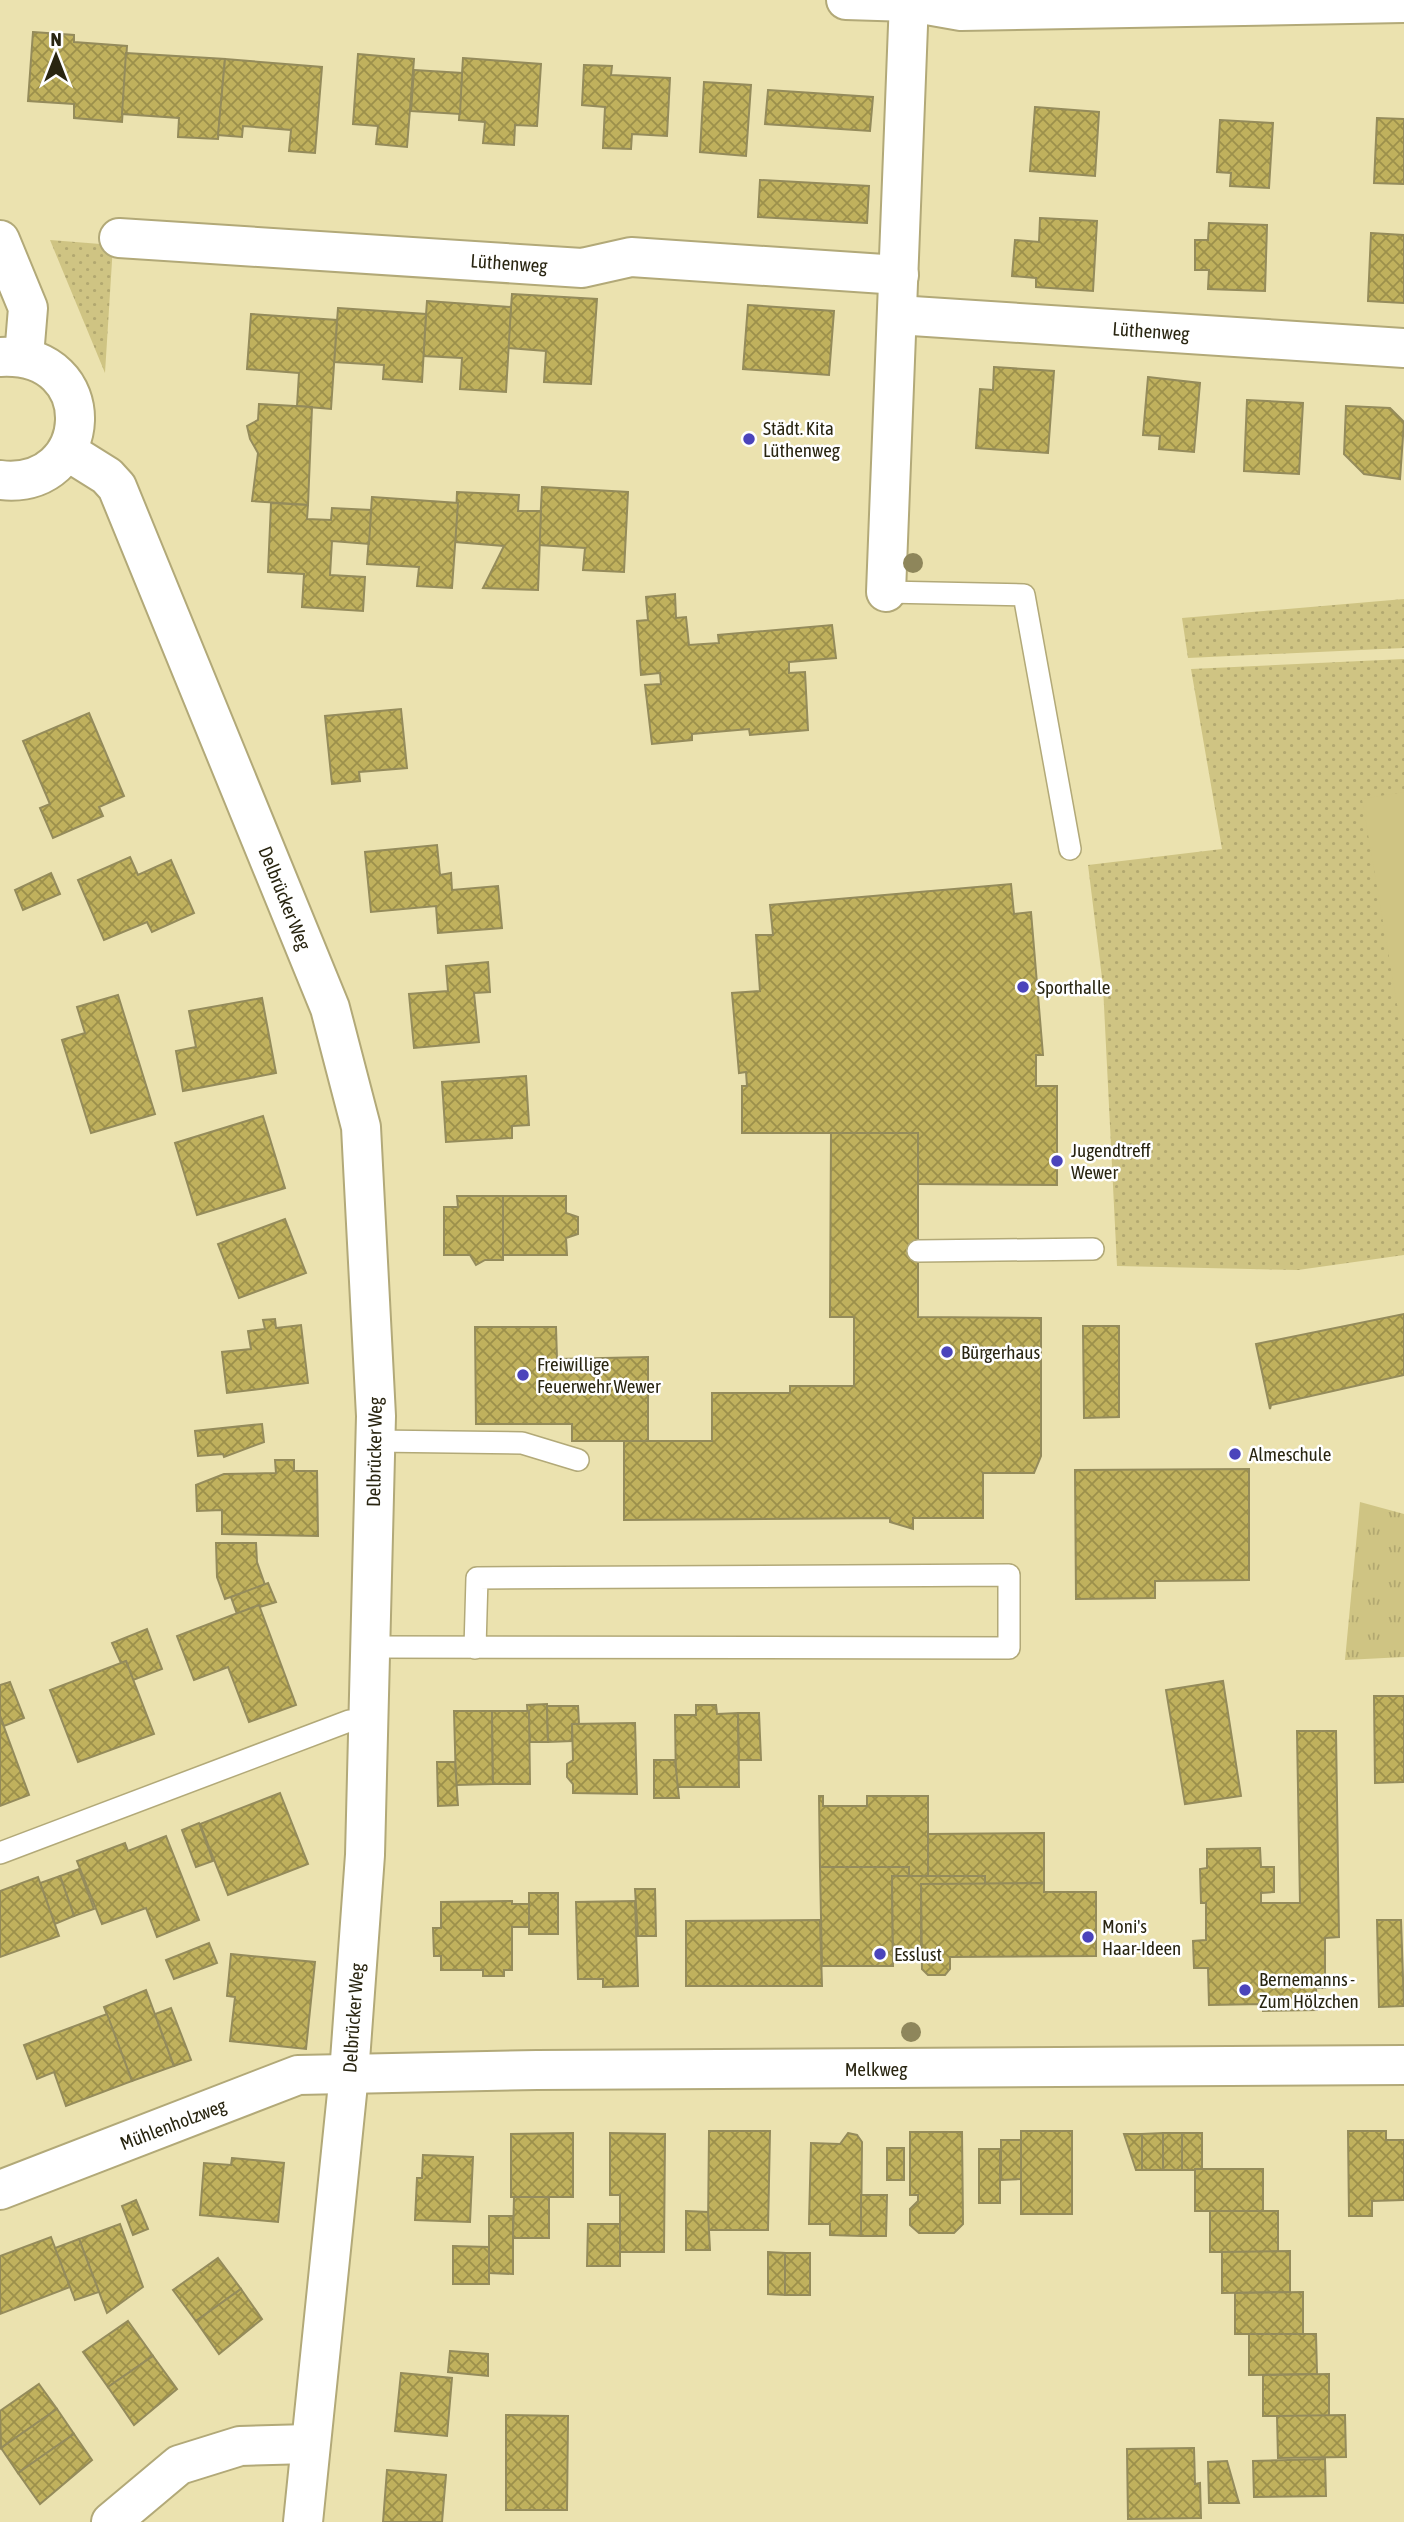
<svg xmlns="http://www.w3.org/2000/svg" width="1404" height="2522" viewBox="0 0 1404 2522" font-family="'Asap Condensed',sans-serif">
<style>
.grass{fill:url(#grass-dots)}
.park{fill:url(#park-tufts)}
.pitch{fill:#cfc483}
.building{fill:url(#building-cross-hatch);stroke:#948b5b;stroke-width:2}
.lines{fill:none;stroke-linecap:round;stroke-linejoin:round}
.lane-casing{stroke:#b2a978;stroke-width:24}
.street-casing{stroke:#b2a978;stroke-width:42}
.secondary-casing{stroke:#b2a978;stroke-width:42}
.lane{stroke:#fff;stroke-width:21}
.street{stroke:#fff;stroke-width:38}
.secondary{stroke:#fff;stroke-width:38}
.tree{fill:#8e865b}
.poi-dot{fill:#4b44bb;stroke:#fff;stroke-width:2.5}
.labels{text-anchor:middle;stroke-width:5;stroke-linejoin:round;paint-order:stroke}
.street-label{font-size:19px;fill:#292511;stroke:#fff}
.poi-label{font-size:19px;fill:#292511;stroke:#fff;text-anchor:start}
</style>
<defs>
<pattern id="grass-dots" width="8" height="8" patternUnits="userSpaceOnUse" patternTransform="scale(1.75)"><rect width="8" height="8" fill="#cfc483"/><path d="M2 2h.1M6 6h.1" fill="none" stroke="#b2a870" stroke-width="1.8" stroke-linecap="round"/></pattern>
<pattern id="park-tufts" width="24" height="20" patternUnits="userSpaceOnUse" patternTransform="scale(1.75)"><rect width="24" height="20" fill="#cfc483"/><path d="M3 7l-1-3M5 7V3M7 7l1-3M15 17l-1-3M17 17v-4M19 17l1-3" fill="none" stroke="#b2a870"/></pattern>
<pattern id="building-cross-hatch" width="8" height="8" patternUnits="userSpaceOnUse" patternTransform="scale(1.75)"><rect width="8" height="8" fill="#c0b15d"/><path d="M0 0l8 8M0 8l8-8" fill="none" stroke="#9c904b"/></pattern>
</defs>
<rect width="100%" height="100%" fill="#ebe2af"/>
<g class="grass">
<path d="M 50,240 L 113,245 L 105,373 Z"/>
<path d="M 1404,599 L 1404,648 L 1188,658 L 1182,618 Z"/>
<path d="M 1404,659 L 1404,1255 L 1298,1270 L 1117,1266 L 1103,986 L 1088,865 L 1222,849 L 1191,669 Z"/>
</g>
<path class="park" d="M 1360,1502 L 1404,1514 L 1404,1657 L 1345,1660 Z"/>
<path class="pitch" d="M 1404,792 L 1404,1039 L 1403,1039 L 1362,799 Z"/>
<g class="building">
<path d="M 33,32 L 74,35 L 74,42 L 127,46 L 122,122 L 74,118 L 74,104 L 28,101 Z"/>
<path d="M 126,53 L 225,59 L 218,139 L 178,137 L 179,118 L 122,114 Z"/>
<path d="M 358,54 L 414,59 L 407,147 L 376,144 L 378,126 L 353,124 Z"/>
<path d="M 463,58 L 541,64 L 537,126 L 515,125 L 514,145 L 483,143 L 485,122 L 459,120 Z"/>
<path d="M 225,59 L 322,67 L 315,153 L 289,151 L 291,130 L 243,126 L 242,137 L 218,135 Z"/>
<path d="M 584,65 L 612,66 L 611,75 L 670,78 L 667,136 L 632,134 L 631,149 L 603,148 L 605,107 L 582,105 Z"/>
<path d="M 414,70 L 462,73 L 460,114 L 411,111 Z"/>
<path d="M 704,82 L 751,85 L 746,156 L 700,152 Z"/>
<path d="M 768,90 L 873,97 L 870,131 L 765,124 Z"/>
<path d="M 1035,107 L 1099,112 L 1095,176 L 1030,171 Z"/>
<path d="M 1377,118 L 1404,119 L 1404,184 L 1374,183 Z"/>
<path d="M 1220,120 L 1273,123 L 1269,188 L 1230,186 L 1231,173 L 1217,172 Z"/>
<path d="M 760,180 L 869,186 L 867,223 L 758,217 Z"/>
<path d="M 1040,218 L 1097,221 L 1093,291 L 1036,287 L 1036,278 L 1012,276 L 1015,240 L 1039,242 Z"/>
<path d="M 1209,223 L 1267,225 L 1265,291 L 1208,289 L 1209,270 L 1195,270 L 1195,240 L 1208,240 Z"/>
<path d="M 1371,233 L 1404,235 L 1404,303 L 1368,301 Z"/>
<path d="M 512,294 L 597,299 L 591,384 L 544,382 L 546,351 L 508,348 Z"/>
<path d="M 427,301 L 511,307 L 506,392 L 460,389 L 462,358 L 423,356 Z"/>
<path d="M 748,305 L 834,311 L 829,375 L 743,369 Z"/>
<path d="M 338,308 L 426,314 L 422,382 L 383,379 L 384,365 L 334,362 Z"/>
<path d="M 251,314 L 337,320 L 331,409 L 297,406 L 299,373 L 247,369 Z"/>
<path d="M 994,367 L 1054,371 L 1048,453 L 976,448 L 980,389 L 993,390 Z"/>
<path d="M 1148,377 L 1200,383 L 1194,452 L 1159,449 L 1160,436 L 1143,435 Z"/>
<path d="M 1247,400 L 1303,403 L 1299,474 L 1244,471 Z"/>
<path d="M 259,404 L 312,407 L 308,505 L 252,501 L 258,453 L 250,439 L 247,426 L 258,420 Z"/>
<path d="M 1346,406 L 1390,408 L 1404,422 L 1400,479 L 1364,474 L 1344,454 Z"/>
<path d="M 542,487 L 628,492 L 624,572 L 583,570 L 585,548 L 539,545 Z"/>
<path d="M 457,492 L 519,495 L 518,511 L 541,511 L 538,590 L 483,588 L 504,546 L 455,542 Z"/>
<path d="M 372,497 L 458,503 L 452,588 L 417,586 L 419,567 L 367,564 Z"/>
<path d="M 271,503 L 308,505 L 307,519 L 331,520 L 332,508 L 371,510 L 369,544 L 332,541 L 330,575 L 365,577 L 363,611 L 302,607 L 304,574 L 268,572 Z"/>
<path d="M 675,594 L 676,618 L 686,617 L 689,645 L 719,643 L 718,635 L 832,625 L 836,658 L 789,662 L 789,673 L 805,672 L 808,730 L 750,735 L 749,729 L 692,734 L 692,740 L 652,744 L 645,685 L 661,684 L 660,673 L 641,675 L 637,621 L 648,620 L 646,597 Z"/>
<path d="M 401,709 L 407,768 L 359,772 L 360,781 L 332,784 L 325,716 Z"/>
<path d="M 89,713 L 124,796 L 99,807 L 103,816 L 53,838 L 40,808 L 50,804 L 23,741 Z"/>
<path d="M 437,845 L 440,875 L 451,873 L 452,890 L 498,886 L 502,928 L 438,933 L 436,906 L 371,912 L 365,852 Z"/>
<path d="M 130,857 L 138,875 L 171,860 L 194,913 L 152,932 L 147,922 L 104,940 L 78,880 Z"/>
<path d="M 51,873 L 60,894 L 23,910 L 15,890 Z"/>
<path d="M 1011,884 L 1014,914 L 1031,912 L 1043,1055 L 1036,1055 L 1036,1086 L 1057,1086 L 1057,1185 L 918,1184 L 918,1133 L 742,1133 L 742,1086 L 747,1086 L 746,1072 L 739,1073 L 732,993 L 760,991 L 756,935 L 773,935 L 770,905 Z"/>
<path d="M 488,962 L 490,992 L 474,993 L 479,1042 L 414,1048 L 409,994 L 448,991 L 446,966 Z"/>
<path d="M 118,995 L 155,1114 L 91,1133 L 62,1040 L 85,1033 L 77,1007 Z"/>
<path d="M 262,998 L 276,1073 L 183,1091 L 176,1051 L 196,1047 L 189,1011 Z"/>
<path d="M 526,1076 L 529,1125 L 512,1126 L 512,1138 L 446,1142 L 442,1082 Z"/>
<path d="M 263,1116 L 285,1188 L 197,1215 L 175,1143 Z"/>
<path d="M 831,1133 L 918,1133 L 918,1317 L 1041,1318 L 1041,1456 L 1034,1473 L 983,1473 L 983,1518 L 913,1518 L 913,1529 L 890,1522 L 890,1518 L 624,1520 L 624,1441 L 712,1441 L 712,1393 L 790,1393 L 790,1386 L 854,1386 L 854,1317 L 830,1317 Z"/>
<path d="M 457,1196 L 503,1196 L 503,1260 L 485,1260 L 476,1265 L 470,1255 L 444,1255 L 444,1207 L 458,1207 Z"/>
<path d="M 503,1196 L 566,1196 L 566,1213 L 578,1217 L 578,1234 L 566,1238 L 567,1255 L 503,1255 Z"/>
<path d="M 285,1219 L 306,1273 L 239,1298 L 218,1244 Z"/>
<path d="M 1404,1314 L 1404,1375 L 1271,1405 L 1270,1409 L 1256,1344 Z"/>
<path d="M 275,1319 L 276,1328 L 301,1325 L 308,1383 L 227,1393 L 222,1352 L 251,1349 L 248,1331 L 265,1329 L 263,1320 Z"/>
<path d="M 1083,1326 L 1119,1326 L 1119,1417 L 1084,1418 Z"/>
<path d="M 475,1327 L 556,1327 L 557,1359 L 648,1357 L 648,1441 L 572,1441 L 572,1424 L 476,1424 Z"/>
<path d="M 262,1424 L 264,1442 L 224,1457 L 223,1454 L 198,1456 L 195,1431 Z"/>
<path d="M 275,1460 L 294,1460 L 294,1471 L 317,1471 L 318,1536 L 222,1534 L 222,1510 L 197,1511 L 196,1485 L 224,1474 L 276,1473 Z"/>
<path d="M 1249,1469 L 1249,1580 L 1155,1581 L 1155,1598 L 1076,1599 L 1075,1470 Z"/>
<path d="M 216,1543 L 256,1543 L 257,1562 L 265,1585 L 225,1599 L 217,1577 Z"/>
<path d="M 268,1583 L 276,1602 L 237,1614 L 231,1597 Z"/>
<path d="M 259,1605 L 296,1705 L 249,1722 L 228,1667 L 194,1680 L 177,1636 Z"/>
<path d="M 147,1629 L 162,1669 L 133,1680 L 126,1661 L 121,1663 L 112,1643 Z"/>
<path d="M 126,1661 L 154,1734 L 78,1762 L 50,1690 Z"/>
<path d="M 1223,1681 L 1241,1796 L 1185,1804 L 1166,1690 Z"/>
<path d="M 10,1682 L 24,1718 L 4,1726 L 0,1716 L 0,1685 Z"/>
<path d="M 1374,1696 L 1404,1696 L 1404,1782 L 1375,1783 Z"/>
<path d="M 547,1704 L 548,1742 L 530,1742 L 527,1705 Z"/>
<path d="M 696,1705 L 716,1705 L 717,1714 L 738,1713 L 739,1787 L 676,1787 L 675,1715 L 696,1715 Z"/>
<path d="M 547,1706 L 578,1706 L 579,1724 L 572,1724 L 572,1741 L 548,1742 Z"/>
<path d="M 454,1711 L 492,1711 L 493,1784 L 456,1785 Z"/>
<path d="M 492,1711 L 529,1711 L 530,1784 L 493,1784 Z"/>
<path d="M 738,1713 L 759,1713 L 761,1760 L 739,1760 Z"/>
<path d="M 0,1716 L 29,1795 L 0,1806 Z"/>
<path d="M 635,1723 L 637,1794 L 573,1793 L 573,1784 L 567,1777 L 567,1764 L 573,1760 L 572,1724 Z"/>
<path d="M 1297,1731 L 1336,1731 L 1339,1937 L 1325,1938 L 1325,1988 L 1316,1988 L 1317,2010 L 1263,2011 L 1263,2004 L 1209,2005 L 1208,1968 L 1194,1968 L 1193,1941 L 1206,1940 L 1206,1903 L 1201,1903 L 1200,1869 L 1207,1868 L 1207,1849 L 1260,1848 L 1261,1867 L 1274,1867 L 1274,1892 L 1261,1893 L 1261,1903 L 1300,1903 Z"/>
<path d="M 654,1760 L 675,1760 L 679,1798 L 654,1798 Z"/>
<path d="M 437,1762 L 455,1762 L 458,1805 L 438,1806 Z"/>
<path d="M 280,1793 L 308,1864 L 228,1895 L 200,1824 Z"/>
<path d="M 819,1796 L 823,1796 L 823,1806 L 867,1806 L 867,1796 L 928,1796 L 928,1876 L 909,1876 L 909,1867 L 820,1867 Z"/>
<path d="M 199,1823 L 213,1861 L 196,1867 L 182,1830 Z"/>
<path d="M 1044,1833 L 1044,1883 L 985,1884 L 985,1876 L 928,1876 L 928,1834 Z"/>
<path d="M 166,1836 L 199,1920 L 157,1937 L 146,1908 L 102,1924 L 77,1861 L 125,1843 L 128,1851 Z"/>
<path d="M 820,1867 L 909,1867 L 909,1876 L 892,1876 L 893,1966 L 822,1966 Z"/>
<path d="M 79,1869 L 94,1909 L 74,1916 L 60,1876 Z"/>
<path d="M 60,1876 L 74,1916 L 55,1924 L 40,1883 Z"/>
<path d="M 892,1876 L 985,1876 L 985,1884 L 921,1884 L 921,1958 L 893,1958 Z"/>
<path d="M 38,1877 L 59,1936 L 0,1957 L 0,1891 Z"/>
<path d="M 1044,1883 L 1044,1892 L 1096,1892 L 1096,1956 L 950,1957 L 950,1969 L 945,1975 L 928,1975 L 922,1969 L 921,1884 Z"/>
<path d="M 635,1889 L 655,1889 L 656,1936 L 638,1936 Z"/>
<rect x="529" y="1893" width="29" height="41"/>
<path d="M 512,1901 L 512,1904 L 529,1904 L 529,1927 L 512,1927 L 512,1970 L 504,1970 L 504,1976 L 483,1976 L 483,1970 L 441,1970 L 441,1956 L 434,1956 L 433,1928 L 441,1928 L 441,1902 Z"/>
<path d="M 635,1901 L 638,1986 L 603,1987 L 603,1979 L 578,1979 L 576,1902 Z"/>
<path d="M 820,1920 L 822,1986 L 686,1986 L 686,1921 Z"/>
<path d="M 1377,1920 L 1401,1920 L 1404,2006 L 1379,2007 Z"/>
<path d="M 209,1943 L 217,1963 L 174,1979 L 166,1960 Z"/>
<path d="M 231,1954 L 315,1962 L 306,2049 L 230,2041 L 235,1997 L 227,1996 Z"/>
<path d="M 146,1990 L 174,2066 L 132,2081 L 104,2007 Z"/>
<path d="M 171,2008 L 191,2060 L 174,2066 L 155,2014 Z"/>
<path d="M 107,2014 L 132,2081 L 66,2106 L 54,2072 L 37,2079 L 24,2045 Z"/>
<path d="M 709,2131 L 770,2131 L 768,2230 L 708,2230 Z"/>
<rect x="1021" y="2131" width="51" height="83"/>
<path d="M 1348,2131 L 1386,2131 L 1386,2140 L 1404,2140 L 1404,2200 L 1372,2201 L 1372,2216 L 1349,2216 Z"/>
<path d="M 910,2132 L 962,2132 L 963,2224 L 954,2233 L 919,2233 L 910,2225 L 910,2209 L 918,2201 L 918,2195 L 910,2195 Z"/>
<path d="M 573,2133 L 573,2197 L 511,2197 L 511,2134 Z"/>
<path d="M 610,2133 L 665,2134 L 664,2252 L 620,2252 L 620,2195 L 610,2195 Z"/>
<path d="M 848,2133 L 857,2135 L 862,2142 L 861,2236 L 830,2235 L 830,2224 L 809,2224 L 811,2143 L 840,2144 Z"/>
<path d="M 1163,2133 L 1163,2170 L 1142,2170 L 1142,2134 Z"/>
<rect x="1163" y="2133" width="19" height="37"/>
<rect x="1182" y="2133" width="20" height="37"/>
<path d="M 1124,2134 L 1142,2134 L 1142,2170 L 1136,2170 Z"/>
<path d="M 1001,2140 L 1021,2140 L 1021,2179 L 1001,2180 Z"/>
<rect x="887" y="2148" width="17" height="32"/>
<rect x="979" y="2149" width="21" height="54"/>
<path d="M 423,2155 L 473,2157 L 470,2222 L 415,2220 L 417,2178 L 422,2178 Z"/>
<path d="M 232,2158 L 284,2163 L 278,2222 L 200,2215 L 204,2163 L 231,2165 Z"/>
<rect x="1195" y="2169" width="68" height="42"/>
<path d="M 861,2195 L 887,2195 L 886,2236 L 861,2236 Z"/>
<path d="M 514,2197 L 549,2197 L 549,2238 L 513,2238 Z"/>
<path d="M 136,2200 L 148,2229 L 133,2235 L 122,2206 Z"/>
<path d="M 686,2211 L 708,2212 L 710,2250 L 686,2250 Z"/>
<rect x="1210" y="2211" width="68" height="41"/>
<path d="M 489,2216 L 513,2216 L 513,2274 L 489,2273 Z"/>
<path d="M 120,2224 L 143,2287 L 107,2313 L 79,2239 Z"/>
<path d="M 588,2224 L 620,2224 L 620,2266 L 587,2266 Z"/>
<path d="M 51,2237 L 70,2287 L 0,2314 L 0,2256 Z"/>
<path d="M 79,2239 L 99,2292 L 75,2300 L 55,2248 Z"/>
<path d="M 453,2246 L 489,2247 L 489,2284 L 453,2284 Z"/>
<path d="M 1290,2251 L 1290,2292 L 1222,2293 L 1222,2252 Z"/>
<path d="M 768,2252 L 785,2253 L 785,2295 L 768,2294 Z"/>
<rect x="785" y="2253" width="25" height="42"/>
<path d="M 218,2258 L 241,2289 L 196,2321 L 173,2290 Z"/>
<path d="M 241,2289 L 262,2319 L 219,2354 L 196,2321 Z"/>
<path d="M 1303,2292 L 1303,2334 L 1235,2334 L 1235,2293 Z"/>
<path d="M 128,2321 L 153,2356 L 108,2387 L 83,2352 Z"/>
<path d="M 1249,2334 L 1316,2334 L 1317,2374 L 1249,2375 Z"/>
<path d="M 450,2351 L 488,2354 L 488,2376 L 448,2372 Z"/>
<path d="M 153,2356 L 177,2389 L 134,2425 L 108,2387 Z"/>
<path d="M 401,2373 L 452,2378 L 447,2436 L 395,2431 Z"/>
<path d="M 1329,2374 L 1329,2416 L 1263,2416 L 1263,2375 Z"/>
<path d="M 39,2384 L 57,2409 L 1,2448 L 0,2411 Z"/>
<path d="M 57,2409 L 74,2434 L 18,2473 L 1,2448 Z"/>
<path d="M 506,2415 L 568,2416 L 567,2510 L 506,2510 Z"/>
<path d="M 1345,2415 L 1346,2457 L 1278,2458 L 1277,2416 Z"/>
<path d="M 74,2434 L 92,2460 L 40,2504 L 18,2473 Z"/>
<path d="M 1194,2448 L 1195,2484 L 1200,2483 L 1201,2518 L 1128,2519 L 1127,2449 Z"/>
<path d="M 1325,2459 L 1326,2496 L 1254,2497 L 1253,2461 Z"/>
<path d="M 1227,2461 L 1239,2503 L 1209,2503 L 1208,2462 Z"/>
<path d="M 387,2470 L 446,2475 L 442,2522 L 383,2522 Z"/>
</g>
<g class="lines">
<defs>
<g id="lane">
<path d="M 886,592 L 1024,595 L 1070,849"/>
<path d="M 918,1251 L 1093,1249"/>
<path d="M 375,1441 L 522,1443 L 578,1460"/>
<path d="M 370,1647 L 1009,1648 L 1009,1575 L 477,1578 L 475,1648"/>
<path d="M 0,1853 L 349,1721 L 367,1722"/>
</g>
<g id="street">
<path d="M 846,0 L 910,2 L 961,11 L 1404,3"/>
<path d="M 119,238 L 582,268 L 631,257 L 899,275"/>
<path d="M 897,315 L 1404,348"/>
<path d="M 886,592 L 909,0"/>
<path d="M 0,2190 L 298,2075 L 537,2070 L 1404,2065"/>
<path d="M 111,2522 L 179,2465 L 240,2446 L 309,2444"/>
</g>
<g id="secondary">
<path d="M 0,240 L 28,308 L 24,356"/>
<path d="M 0,357 C 104,351 96,491 0,480"/>
<path d="M 67,451 L 107,476 L 117,487 L 330,1008 L 361,1127 L 376,1416 L 365,1855 L 349,2074 L 303,2522"/>
</g>
</defs>
<use href="#lane" class="lane-casing"/>
<use href="#street" class="street-casing"/>
<use href="#secondary" class="secondary-casing"/>
<use href="#lane" class="lane"/>
<use href="#street" class="street"/>
<use href="#secondary" class="secondary"/>
</g>
<g class="tree">
<circle cx="913" cy="563" r="10"/>
<circle cx="911" cy="2032" r="10"/>
</g>
<g class="poi-dot">
<circle cx="749" cy="439" r="7"/>
<circle cx="1023" cy="987" r="7"/>
<circle cx="1057" cy="1161" r="7"/>
<circle cx="947" cy="1352" r="7"/>
<circle cx="523" cy="1375" r="7"/>
<circle cx="1235" cy="1454" r="7"/>
<circle cx="1088" cy="1937" r="7"/>
<circle cx="880" cy="1954" r="7"/>
<circle cx="1245" cy="1990" r="7"/>
</g>
<g class="labels">
<g class="street-label">
<text transform="translate(509 263) rotate(4)" y="7">Lüthenweg</text>
<text transform="translate(1151 331) rotate(4)" y="7">Lüthenweg</text>
<text transform="translate(285 898) rotate(68)" y="7">Delbrücker Weg</text>
<text transform="translate(374 1452) rotate(-89)" y="7">Delbrücker Weg</text>
<text transform="translate(353 2018) rotate(-86)" y="7">Delbrücker Weg</text>
<text x="876" y="2076">Melkweg</text>
<text transform="translate(173 2124) rotate(-21)" y="7">Mühlenholzweg</text>
</g>
<g class="poi-label">
<text x="763" y="435">Städt. Kita<tspan x="763" dy="22">Lüthenweg</tspan></text>
<text x="1037" y="994">Sporthalle</text>
<text x="1071" y="1157">Jugendtreff<tspan x="1071" dy="22">Wewer</tspan></text>
<text x="961" y="1359">Bürgerhaus</text>
<text x="537" y="1371">Freiwillige<tspan x="537" dy="22">Feuerwehr Wewer</tspan></text>
<text x="1249" y="1461">Almeschule</text>
<text x="1102" y="1933">Moni's<tspan x="1102" dy="22">Haar-Ideen</tspan></text>
<text x="894" y="1961">Esslust</text>
<text x="1259" y="1986">Bernemanns -<tspan x="1259" dy="22">Zum Hölzchen</tspan></text>
</g>
</g>
<g transform="translate(56 56)" stroke="#ffffff" stroke-width="5" paint-order="stroke">
<path d="M0-5L12 26L0 18L-12 26Z" fill="#292511"/>
<text y="-10" font-size="19" font-weight="bold" text-anchor="middle" fill="#292511">N</text>
</g>
</svg>
